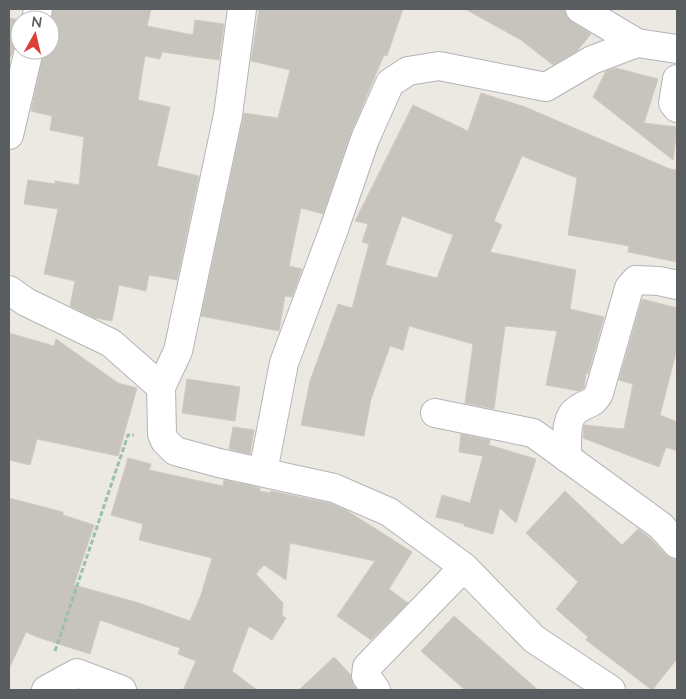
<svg xmlns="http://www.w3.org/2000/svg" width="686" height="699" viewBox="0 0 686 699" font-family="Lato,sans-serif">
<style>
.building{fill:#c7c4be;stroke:#d0cac1;fill-rule:evenodd}
.lines{fill:none;stroke-linecap:round;stroke-linejoin:round}
.minor-casing{stroke:#b2b4b8;stroke-width:30}
.path{stroke:#9ac2a3;stroke-width:3;stroke-dasharray:5 2.5;stroke-linecap:butt}
.minor{stroke:#fff;stroke-width:28}
</style>
<rect width="100%" height="100%" fill="#ece9e2"/>
<g class="building">
<path d="M 53,9 L 151,9 L 147,26 L 193,35 L 195,20 L 224,24 L 219,60 L 162,52 L 160,59 L 145,56 L 138,100 L 170,107 L 157,166 L 199,176 L 177,280 L 149,275 L 146,291 L 119,285 L 112,321 L 95,318 L 70,306 L 75,281 L 44,274 L 58,209 L 24,204 L 28,180 L 55,184 L 55,181 L 79,185 L 84,137 L 50,130 L 52,116 L 31,111 L 44,50 L 50,50 L 50,26 Z"/>
<path d="M 259,9 L 403,9 L 387,56 L 384,55 L 349,138 L 323,214 L 301,208 L 289,266 L 302,269 L 292,297 L 285,296 L 279,331 L 201,316 L 244,113 L 278,118 L 290,70 L 251,61 Z"/>
<path d="M 465,9 L 564,9 L 567,17 L 572,22 L 591,34 L 577,51 L 553,65 L 521,40 Z"/>
<path d="M 9,18 L 20,20 L 20,38 L 14,46 L 11,57 L 9,57 Z"/>
<path d="M 616,68 L 658,79 L 644,123 L 677,127 L 673,160 L 593,97 L 606,71 Z"/>
<path d="M 481,93 L 525,107 L 670,169 L 677,170 L 677,262 L 628,252 L 629,246 L 568,235 L 577,178 L 522,156 L 494,221 L 502,225 L 490,252 L 576,270 L 570,309 L 604,317 L 588,374 L 586,373 L 584,388 L 579,391 L 546,385 L 557,331 L 505,326 L 494,409 L 465,403 L 473,344 L 409,326 L 403,350 L 390,346 L 371,399 L 364,436 L 301,425 L 310,381 L 338,304 L 352,308 L 369,244 L 362,242 L 368,224 L 355,221 L 413,105 L 468,131 ZM 402,216 L 453,235 L 437,278 L 385,265 Z"/>
<path d="M 642,299 L 677,308 L 677,349 L 660,415 L 677,422 L 677,451 L 666,447 L 659,467 L 583,438 L 584,425 L 624,429 L 633,384 L 619,380 Z"/>
<path d="M 9,333 L 54,346 L 56,339 L 118,383 L 137,388 L 118,456 L 37,439 L 30,465 L 9,460 Z"/>
<path d="M 187,379 L 240,387 L 235,421 L 182,413 Z"/>
<path d="M 233,427 L 254,430 L 250,454 L 229,449 Z"/>
<path d="M 461,434 L 490,440 L 489,445 L 536,459 L 516,523 L 500,508 L 493,534 L 464,526 L 464,524 L 436,517 L 442,495 L 470,503 L 483,456 L 459,452 Z"/>
<path d="M 128,458 L 151,464 L 149,470 L 223,486 L 224,480 L 260,488 L 260,491 L 270,493 L 271,491 L 329,503 L 346,510 L 412,552 L 389,589 L 408,603 L 371,640 L 337,616 L 375,561 L 290,543 L 286,580 L 264,565 L 256,574 L 283,603 L 282,615 L 286,618 L 272,640 L 249,626 L 232,671 L 257,690 L 183,690 L 196,661 L 178,654 L 180,648 L 100,620 L 90,654 L 37,637 L 26,632 L 9,669 L 9,498 L 63,512 L 63,515 L 94,525 L 74,585 L 139,603 L 190,621 L 201,595 L 212,558 L 139,540 L 143,524 L 111,515 Z"/>
<path d="M 565,491 L 622,545 L 638,529 L 650,538 L 666,555 L 672,559 L 677,559 L 677,659 L 652,690 L 586,640 L 588,637 L 556,609 L 578,582 L 526,533 Z"/>
<path d="M 454,616 L 538,690 L 465,690 L 421,651 Z"/>
<path d="M 334,657 L 351,675 L 353,684 L 357,690 L 299,690 Z"/>
</g>
<g class="lines">
<defs>
<g id="minor">
<path d="M 242,9 L 228,115 L 178,351 L 161,387 L 162,434 L 165,441 L 175,451 L 219,463 L 334,488 L 389,512 L 464,567 L 534,639 L 611,690"/>
<path d="M 580,9 L 637,43"/>
<path d="M 36,20 L 38,9"/>
<path d="M 677,79 L 673,103 L 677,108"/>
<path d="M 9,135 L 29,50"/>
<path d="M 9,290 L 26,302 L 111,343 L 161,387"/>
<path d="M 435,413 L 533,433 L 661,526 L 677,544"/>
<path d="M 567,458 C 568,443 563,418 578,409 C 588,402 593,405 599,393 L 629,288 L 636,280 L 659,281 L 677,285"/>
<path d="M 263,472 L 284,363 L 334,229 L 365,139 L 390,83 L 408,71 L 439,66 L 546,87 L 592,60 L 637,43 L 677,49"/>
<path d="M 46,690 L 77,673 L 122,690"/>
<path d="M 376,690 L 366,676 L 367,667 L 464,567"/>
</g>
</defs>
<use href="#minor" class="minor-casing"/>
<path class="path" d="M 55,651 L 128,435 L 134,435"/>
<use href="#minor" class="minor"/>
</g>
<rect width="686" height="699" fill="none" stroke="#5a5e61" stroke-width="20"/>
<g transform="translate(35 35) rotate(8)"><circle r="24" fill="#ffffff" stroke="#bdbfc0"/>
<path d="M0-4L9 19L0 12L-9 19Z" fill="#da3f39"/>
<text y="-8" font-size="14" font-weight="bold" text-anchor="middle" fill="#5a5e61">N</text>
</g>
</svg>
